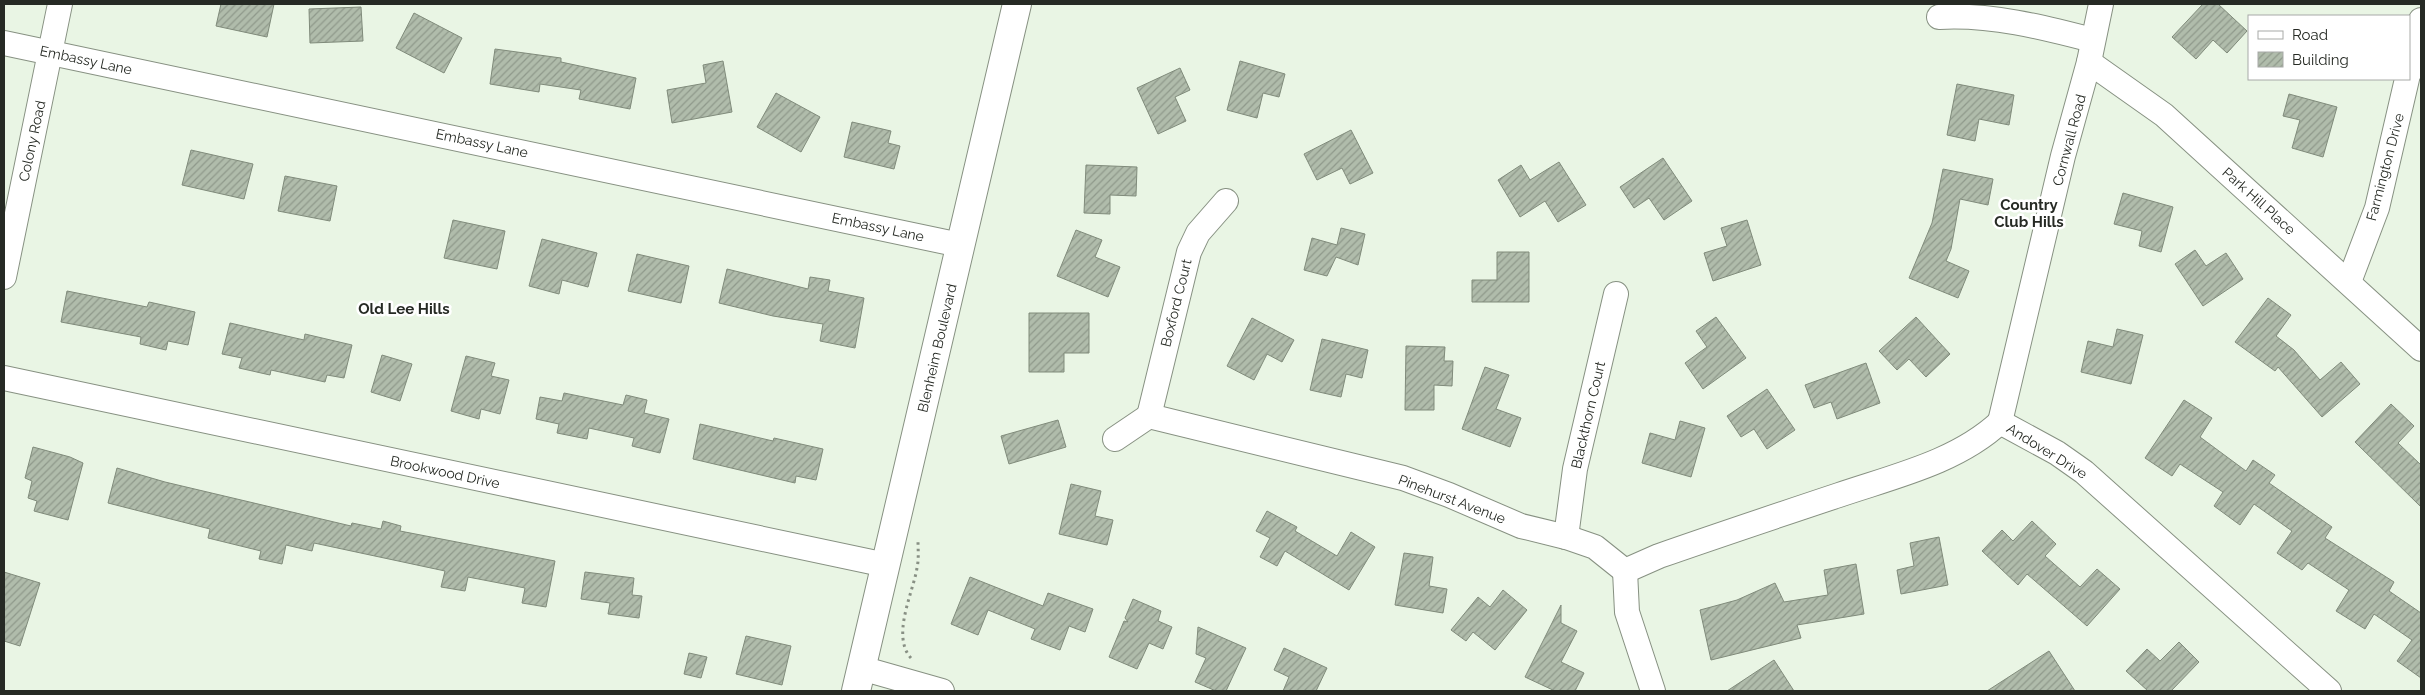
<svg xmlns="http://www.w3.org/2000/svg" width="2425" height="695" viewBox="0 0 2425 695" font-family="Raleway,sans-serif">
<style>
.building{fill:url(#building-hatch);stroke:#808b7b}
.lines{fill:none;stroke-linecap:round;stroke-linejoin:round}
.minor-casing{stroke:#879182;stroke-width:26}
.secondary-casing{stroke:#879182;stroke-width:30}
.path{stroke:#889084;stroke-width:3;stroke-dasharray:2.5 4;stroke-linecap:butt}
.minor{stroke:#fff;stroke-width:24}
.secondary{stroke:#fff;stroke-width:28}
.labels{text-anchor:middle;stroke-width:5;stroke-linejoin:round;paint-order:stroke}
.street-label{font-size:14px;fill:#262a24;stroke:#fff}
.neighbourhood-label{font-size:15px;font-weight:bold;fill:#262a24;stroke:#fff}
</style>
<defs>
<pattern id="building-hatch" width="6" height="6" patternUnits="userSpaceOnUse" patternTransform="scale(1.25)"><rect width="6" height="6" fill="#b0bcab"/><path d="M-1 1l2-2M0 6l6-6M5 7l2-2" fill="none" stroke="#8f998b"/></pattern>
</defs>
<rect width="100%" height="100%" fill="#e9f5e4"/>
<g class="building">
<path d="M 221,4 L 274,4 L 267,37 L 216,26 Z"/>
<path d="M 2203,4 L 2218,4 L 2247,31 L 2227,53 L 2213,40 L 2196,59 L 2172,37 Z"/>
<path d="M 361,7 L 363,41 L 310,43 L 309,9 Z"/>
<path d="M 414,13 L 462,38 L 444,73 L 396,48 Z"/>
<path d="M 495,49 L 561,58 L 561,62 L 636,78 L 630,109 L 579,99 L 581,90 L 540,84 L 539,92 L 490,84 Z"/>
<path d="M 723,61 L 732,112 L 672,123 L 667,90 L 706,83 L 703,65 Z"/>
<path d="M 1240,61 L 1285,74 L 1279,97 L 1263,93 L 1257,118 L 1227,110 Z"/>
<path d="M 1180,68 L 1190,90 L 1175,97 L 1186,121 L 1158,134 L 1137,88 Z"/>
<path d="M 1957,84 L 2014,95 L 2009,125 L 1979,119 L 1975,141 L 1947,135 Z"/>
<path d="M 776,93 L 820,117 L 801,152 L 757,127 Z"/>
<path d="M 2289,94 L 2337,107 L 2323,157 L 2292,148 L 2300,120 L 2283,116 Z"/>
<path d="M 852,122 L 891,131 L 888,143 L 900,146 L 894,169 L 844,157 Z"/>
<path d="M 1351,130 L 1373,173 L 1350,184 L 1342,168 L 1317,180 L 1304,154 Z"/>
<path d="M 191,150 L 253,164 L 244,199 L 182,185 Z"/>
<path d="M 1663,158 L 1692,201 L 1664,220 L 1649,198 L 1634,208 L 1620,187 Z"/>
<path d="M 1559,162 L 1586,205 L 1558,222 L 1545,201 L 1520,217 L 1498,180 L 1521,165 L 1530,180 Z"/>
<path d="M 1086,165 L 1137,167 L 1136,196 L 1110,195 L 1110,214 L 1084,213 Z"/>
<path d="M 1943,169 L 1993,179 L 1988,205 L 1960,199 L 1951,249 L 1946,261 L 1969,271 L 1958,298 L 1909,278 L 1932,223 Z"/>
<path d="M 285,176 L 337,186 L 330,221 L 278,211 Z"/>
<path d="M 2123,193 L 2173,207 L 2161,252 L 2139,246 L 2142,231 L 2114,224 Z"/>
<path d="M 453,220 L 505,231 L 497,269 L 444,258 Z"/>
<path d="M 1747,220 L 1761,265 L 1713,281 L 1704,253 L 1727,246 L 1721,228 Z"/>
<path d="M 1341,228 L 1365,234 L 1358,265 L 1336,257 L 1327,276 L 1304,270 L 1312,238 L 1337,245 Z"/>
<path d="M 1076,230 L 1102,240 L 1095,257 L 1120,267 L 1108,297 L 1057,276 Z"/>
<path d="M 542,239 L 597,253 L 588,287 L 562,280 L 559,294 L 529,286 Z"/>
<path d="M 2195,250 L 2206,266 L 2226,253 L 2243,279 L 2203,306 L 2175,264 Z"/>
<path d="M 1497,252 L 1529,252 L 1529,302 L 1472,302 L 1472,280 L 1497,280 Z"/>
<path d="M 637,254 L 689,266 L 681,303 L 628,291 Z"/>
<path d="M 727,269 L 808,289 L 810,277 L 830,280 L 828,291 L 864,298 L 855,348 L 820,341 L 823,324 L 773,316 L 719,303 Z"/>
<path d="M 67,291 L 147,307 L 149,302 L 195,312 L 188,345 L 168,341 L 166,350 L 140,344 L 141,337 L 61,322 Z"/>
<path d="M 2268,298 L 2291,315 L 2276,336 L 2294,350 L 2320,380 L 2341,362 L 2360,384 L 2322,417 L 2278,367 L 2275,371 L 2235,342 Z"/>
<path d="M 1029,313 L 1089,313 L 1089,353 L 1064,353 L 1064,372 L 1029,372 Z"/>
<path d="M 1716,317 L 1746,358 L 1703,389 L 1685,363 L 1707,347 L 1696,331 Z"/>
<path d="M 1916,317 L 1950,354 L 1926,377 L 1909,359 L 1897,370 L 1879,351 Z"/>
<path d="M 1252,318 L 1294,340 L 1282,362 L 1267,354 L 1254,380 L 1227,366 Z"/>
<path d="M 230,323 L 304,340 L 305,334 L 352,345 L 344,378 L 327,375 L 325,382 L 271,370 L 270,375 L 239,368 L 242,358 L 222,354 Z"/>
<path d="M 2117,329 L 2143,335 L 2131,384 L 2081,372 L 2088,341 L 2113,347 Z"/>
<path d="M 1322,339 L 1368,350 L 1362,378 L 1346,374 L 1341,397 L 1310,390 Z"/>
<path d="M 1406,346 L 1445,347 L 1444,361 L 1453,361 L 1452,386 L 1434,385 L 1434,410 L 1405,410 Z"/>
<path d="M 382,355 L 412,364 L 400,401 L 371,392 Z"/>
<path d="M 466,356 L 495,363 L 491,376 L 509,380 L 500,414 L 481,409 L 479,419 L 451,411 Z"/>
<path d="M 1866,363 L 1880,403 L 1837,419 L 1831,402 L 1814,408 L 1805,385 Z"/>
<path d="M 1485,367 L 1509,375 L 1496,409 L 1521,418 L 1510,447 L 1462,429 Z"/>
<path d="M 1767,389 L 1795,430 L 1767,449 L 1754,429 L 1741,437 L 1727,416 Z"/>
<path d="M 564,393 L 623,405 L 626,395 L 647,400 L 644,413 L 669,419 L 660,453 L 632,446 L 634,438 L 589,428 L 587,439 L 557,433 L 559,424 L 536,419 L 540,397 L 562,401 Z"/>
<path d="M 2184,400 L 2212,418 L 2200,437 L 2246,471 L 2253,460 L 2275,475 L 2269,483 L 2332,527 L 2325,538 L 2394,582 L 2389,591 L 2421,613 L 2421,678 L 2397,661 L 2412,640 L 2374,614 L 2365,629 L 2336,611 L 2349,590 L 2308,563 L 2302,570 L 2277,553 L 2292,531 L 2254,504 L 2240,525 L 2214,506 L 2223,492 L 2180,464 L 2172,476 L 2145,458 Z"/>
<path d="M 2391,404 L 2414,426 L 2398,443 L 2421,465 L 2421,507 L 2355,442 Z"/>
<path d="M 1058,420 L 1066,447 L 1009,464 L 1001,436 Z"/>
<path d="M 1680,421 L 1705,428 L 1691,477 L 1642,463 L 1650,433 L 1675,440 Z"/>
<path d="M 700,424 L 773,441 L 774,438 L 823,449 L 816,480 L 796,476 L 795,483 L 693,459 Z"/>
<path d="M 33,447 L 70,457 L 83,463 L 68,520 L 34,511 L 37,501 L 28,498 L 32,481 L 25,478 Z"/>
<path d="M 117,468 L 165,482 L 351,526 L 352,523 L 381,529 L 383,521 L 401,526 L 400,531 L 555,561 L 546,607 L 522,603 L 525,588 L 468,577 L 465,591 L 441,587 L 445,571 L 314,543 L 312,551 L 286,545 L 282,564 L 259,559 L 261,551 L 208,538 L 210,529 L 108,503 Z"/>
<path d="M 1071,484 L 1101,491 L 1095,516 L 1113,520 L 1107,545 L 1059,534 Z"/>
<path d="M 1267,511 L 1297,527 L 1295,531 L 1337,556 L 1351,532 L 1375,547 L 1349,590 L 1285,551 L 1277,566 L 1260,557 L 1270,538 L 1256,531 Z"/>
<path d="M 2032,521 L 2056,544 L 2045,556 L 2080,587 L 2097,569 L 2120,589 L 2087,626 L 2027,574 L 2018,585 L 1982,551 L 2002,530 L 2013,541 Z"/>
<path d="M 1939,537 L 1948,585 L 1901,594 L 1897,570 L 1914,566 L 1910,543 Z"/>
<path d="M 1404,553 L 1433,557 L 1429,586 L 1447,589 L 1443,613 L 1395,605 Z"/>
<path d="M 1856,564 L 1864,614 L 1797,625 L 1801,638 L 1711,660 L 1700,610 L 1737,600 L 1775,583 L 1784,602 L 1828,595 L 1824,570 Z"/>
<path d="M 4,572 L 40,583 L 20,646 L 4,641 Z"/>
<path d="M 585,572 L 634,578 L 632,595 L 642,596 L 639,618 L 608,614 L 610,603 L 581,599 Z"/>
<path d="M 970,577 L 1043,606 L 1048,593 L 1093,609 L 1085,632 L 1069,626 L 1060,650 L 1031,639 L 1035,629 L 988,610 L 978,635 L 951,624 Z"/>
<path d="M 1503,590 L 1527,610 L 1495,650 L 1473,632 L 1466,641 L 1451,630 L 1478,597 L 1490,607 Z"/>
<path d="M 1133,599 L 1161,611 L 1158,621 L 1172,627 L 1163,649 L 1149,643 L 1137,669 L 1109,657 L 1124,621 L 1128,622 L 1125,618 Z"/>
<path d="M 1561,605 L 1561,623 L 1577,631 L 1561,662 L 1584,673 L 1575,691 L 1555,691 L 1525,677 Z"/>
<path d="M 1198,627 L 1246,648 L 1226,691 L 1216,691 L 1195,682 L 1206,658 L 1196,654 Z"/>
<path d="M 746,636 L 791,646 L 782,685 L 736,674 Z"/>
<path d="M 2179,642 L 2199,662 L 2171,691 L 2148,691 L 2126,671 L 2147,649 L 2160,661 Z"/>
<path d="M 1284,648 L 1327,668 L 1316,691 L 1283,691 L 1289,677 L 1274,670 Z"/>
<path d="M 2049,651 L 2075,691 L 1987,691 Z"/>
<path d="M 689,653 L 707,657 L 701,678 L 684,674 Z"/>
<path d="M 1774,660 L 1794,691 L 1727,691 Z"/>
</g>
<g class="lines">
<defs>
<g id="minor">
<path d="M 1939,17 C 1991,14 2042,27 2092,40"/>
<path d="M 4,43 L 960,245"/>
<path d="M 2089,62 L 2164,115 L 2421,349"/>
<path d="M 2409,73 L 2421,20"/>
<path d="M 4,277 L 60,4"/>
<path d="M 2349,282 L 2377,208 L 2407,79"/>
<path d="M 4,378 L 886,565"/>
<path d="M 1149,416 L 1403,478 L 1449,495 L 1521,526 L 1566,537 L 1595,547 L 1625,571"/>
<path d="M 1149,416 L 1189,252 L 1198,233 L 1226,201"/>
<path d="M 2000,422 L 2063,156 L 2089,62 L 2101,4"/>
<path d="M 2000,422 L 2057,453 L 2084,472 L 2329,691"/>
<path d="M 1115,439 L 1149,416"/>
<path d="M 1566,537 L 1575,469 L 1616,294"/>
<path d="M 1625,571 L 1659,556 C 1719,535 1779,515 1839,495 C 1895,476 1957,462 2000,422"/>
<path d="M 1625,571 L 1627,612 L 1653,691"/>
<path d="M 861,668 L 942,691"/>
</g>
<path id="secondary" d="M 856,691 L 1017,4"/>
</defs>
<use href="#minor" class="minor-casing"/>
<use href="#secondary" class="secondary-casing"/>
<path class="path" d="M 911,658 C 891,636 913,593 917,568 C 919,559 918,550 918,541"/>
<use href="#minor" class="minor"/>
<use href="#secondary" class="secondary"/>
</g>
<g class="labels">
<g class="street-label">
<text transform="translate(86 60) rotate(12)" y="5">Embassy Lane</text>
<text transform="translate(2069 140) rotate(-75)" y="5">Cornwall Road</text>
<text transform="translate(32 141) rotate(-78)" y="5">Colony Road</text>
<text transform="translate(482 143) rotate(12)" y="5">Embassy Lane</text>
<text transform="translate(2385 167) rotate(-75)" y="5">Farmington Drive</text>
<text transform="translate(2259 201) rotate(42)" y="5">Park Hill Place</text>
<text transform="translate(878 227) rotate(12)" y="5">Embassy Lane</text>
<text transform="translate(1176 303) rotate(-76)" y="5">Boxford Court</text>
<text transform="translate(937 348) rotate(-77)" y="5">Blenheim Boulevard</text>
<text transform="translate(1588 415) rotate(-77)" y="5">Blackthorn Court</text>
<text transform="translate(2047 451) rotate(32)" y="5">Andover Drive</text>
<text transform="translate(445 472) rotate(12)" y="5">Brookwood Drive</text>
<text transform="translate(1452 499) rotate(21)" y="5">Pinehurst Avenue</text>
</g>
<g class="neighbourhood-label">
<text x="2029" y="210">Country<tspan x="2029" dy="17">Club Hills</tspan></text>
<text x="404" y="314">Old Lee Hills</text>
</g>
</g>
<rect width="2425" height="695" fill="none" stroke="#262a24" stroke-width="10"/>
<rect x="2248" y="15" width="162" height="65" fill="#ffffff" stroke="#a8aaa7"/>
<rect x="2258" y="31" width="25" height="8" fill="#ffffff" stroke="#a8aaa7"/>
<text x="2292" y="40" font-size="15" fill="#262a24">Road</text>
<rect x="2258" y="52" width="25" height="15" fill="url(#building-hatch)" stroke="#a8aaa7"/>
<text x="2292" y="65" font-size="15" fill="#262a24">Building</text>
</svg>
